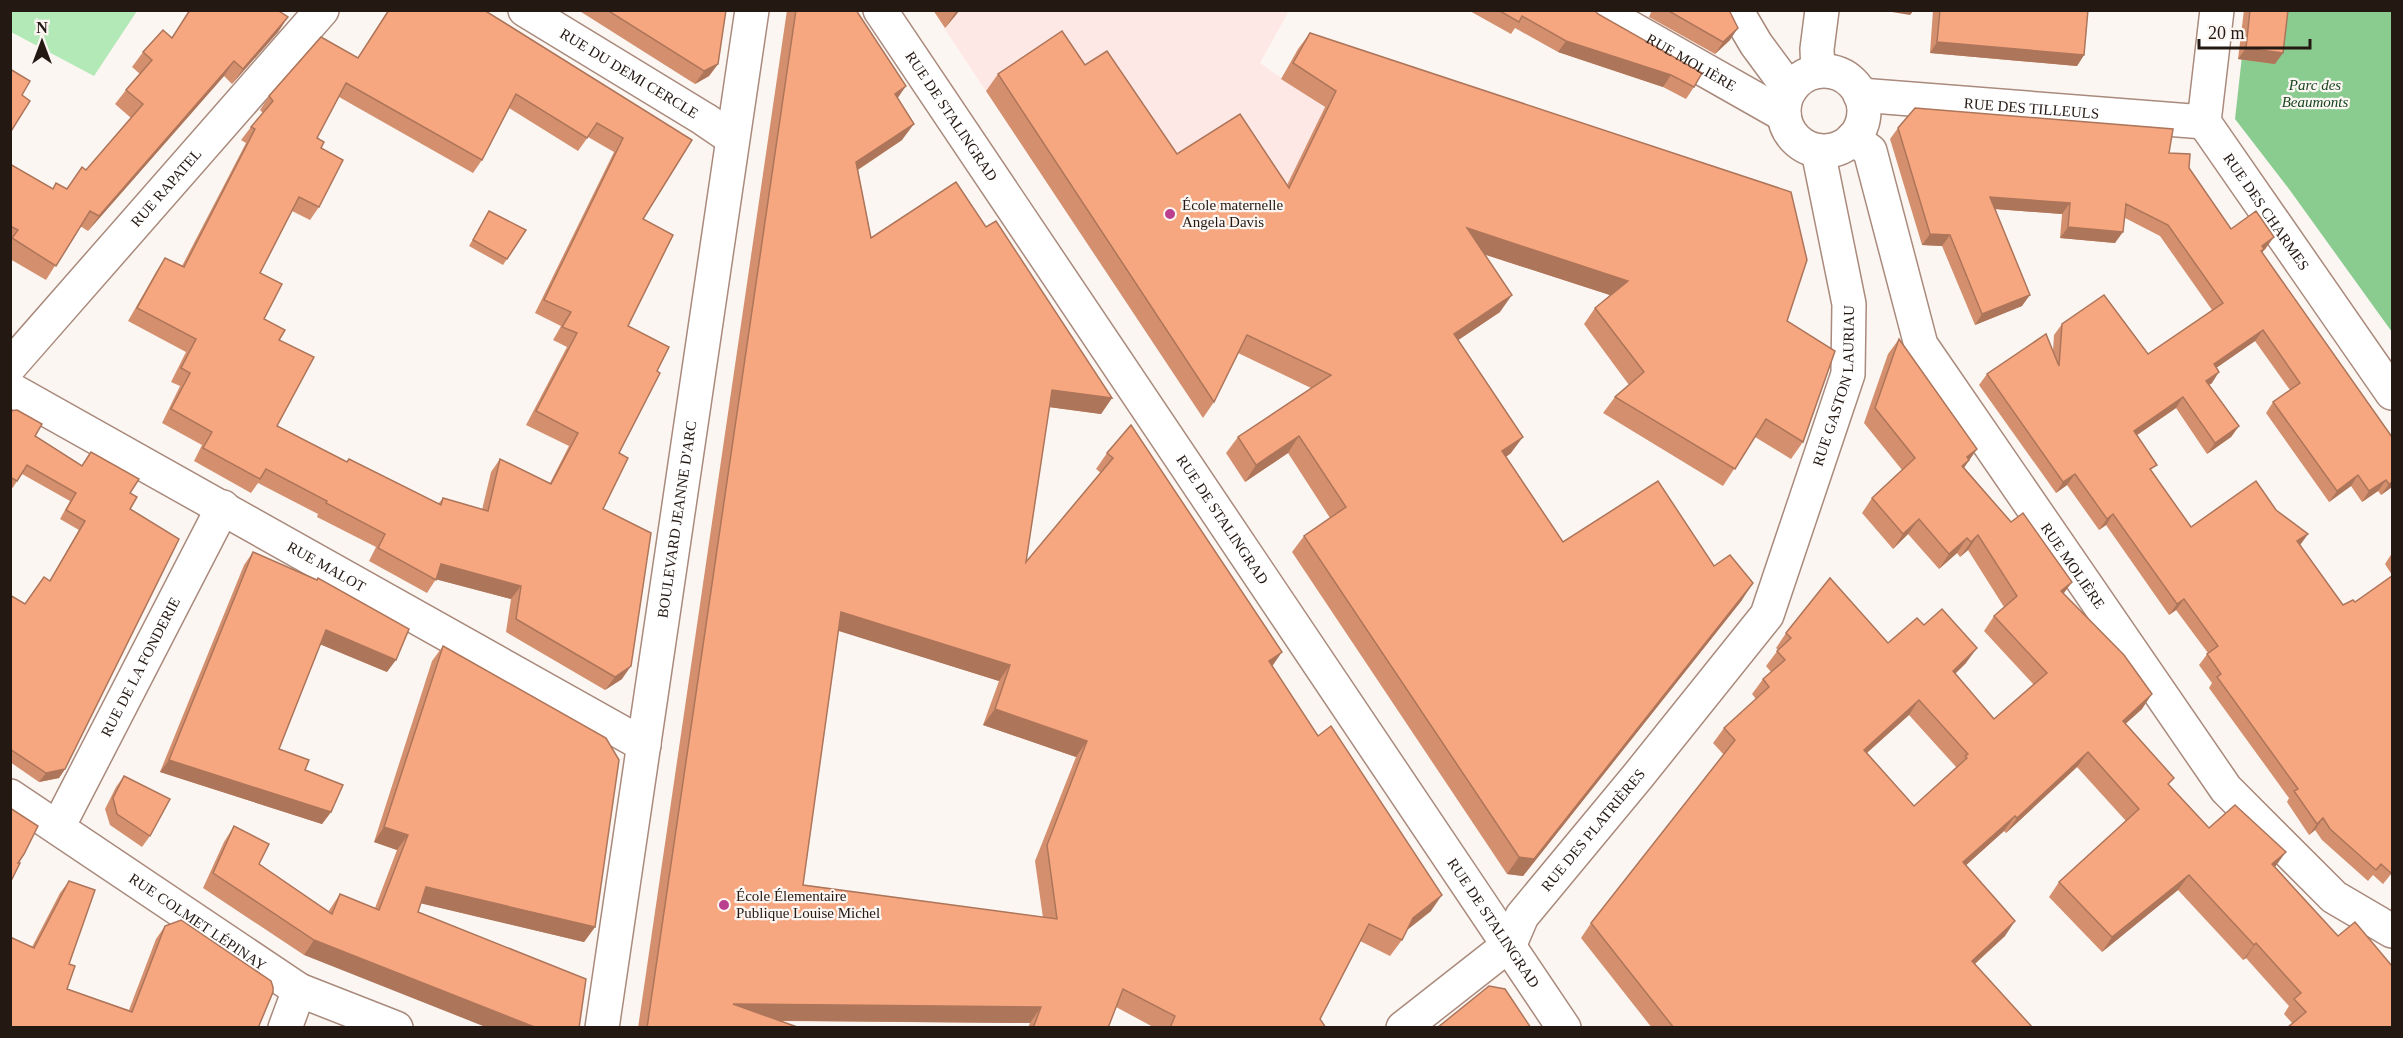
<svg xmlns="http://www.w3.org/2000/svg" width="2403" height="1038" viewBox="0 0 2403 1038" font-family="'Times New Roman',serif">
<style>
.education{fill:#fde8e5}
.green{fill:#b3e9b6}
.forest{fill:#8acc90}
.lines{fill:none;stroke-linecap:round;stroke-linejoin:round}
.minor-casing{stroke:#a98a7c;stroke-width:36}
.major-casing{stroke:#a98a7c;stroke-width:36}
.minor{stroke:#fff;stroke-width:33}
.major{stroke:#fff;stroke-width:33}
.wall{fill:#d4906e;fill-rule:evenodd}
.shaded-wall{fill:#ad755a}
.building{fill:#f7a780;stroke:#ad755a;stroke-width:1.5;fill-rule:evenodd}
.poi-dot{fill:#bb3f8f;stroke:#fcf6f2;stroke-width:2}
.labels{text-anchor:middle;stroke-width:4.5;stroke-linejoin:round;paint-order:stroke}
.street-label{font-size:15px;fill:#241813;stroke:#fcf6f2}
.park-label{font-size:15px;font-style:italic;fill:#17451e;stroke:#fcf6f2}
.poi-label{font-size:15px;fill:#241813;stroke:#fcf6f2;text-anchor:start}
</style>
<rect width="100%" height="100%" fill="#fcf6f2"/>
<path class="education" d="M 960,11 L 1289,11 L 1260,63 L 1325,108 L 1185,391 L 944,28 Z"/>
<path class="green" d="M 10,11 L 11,10 L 137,11 L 94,76 L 11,32 Z"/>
<path class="forest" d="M 2247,11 L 2392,11 L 2392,332 L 2289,189 L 2235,119 Z"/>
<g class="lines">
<defs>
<g id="minor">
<path id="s1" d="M 525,10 L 704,119 L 732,138"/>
<path id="s2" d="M 1599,10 L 1784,115"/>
<path d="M 1736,10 L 1756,44 L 1790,90"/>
<path id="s3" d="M 2217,10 L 2204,122 L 2392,393"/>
<path d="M 1818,71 L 1817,49 L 1822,10"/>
<circle cx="1824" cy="111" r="40"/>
<path id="s4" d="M 1860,95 L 2204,122"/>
<path id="s5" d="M 1853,138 L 1870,151 L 1921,345 L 2226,789 L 2334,897 L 2392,931"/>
<path id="s6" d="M 10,366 L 322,10"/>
<path id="s7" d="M 10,389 L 644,745"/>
<path id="s8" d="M 10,796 L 299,990 L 396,1028"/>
<path id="s9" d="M 58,827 L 223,507"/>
<path d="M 285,1028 L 299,990"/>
<path id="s10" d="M 602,1028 L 752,10"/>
<path id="s11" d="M 1403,1028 L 1510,944 L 1522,916 L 1638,776 L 1767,615 L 1848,374 L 1849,304 L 1818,151"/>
</g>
<g id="major">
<path id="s12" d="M 880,10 L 1564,1028"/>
</g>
</defs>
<use href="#minor" class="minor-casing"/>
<use href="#major" class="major-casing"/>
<use href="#minor" class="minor"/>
<use href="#major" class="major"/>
</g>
<g class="wall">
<path d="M 189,10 L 282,10 L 280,12 L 288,17 L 278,32 L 232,84 L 224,76 L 88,231 L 80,226 L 46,280 L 10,259 L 10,164 L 53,189 L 56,183 L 67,189 L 86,170 L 131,118 L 115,104 L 126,90 L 140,74 L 132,67 L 143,52 L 172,38 Z"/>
<path d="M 388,10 L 484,10 L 692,140 L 643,219 L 628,326 L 657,371 L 619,453 L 603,509 L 622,679 L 605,690 L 506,632 L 511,599 L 436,579 L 427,593 L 369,561 L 376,547 L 317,517 L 318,514 L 258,483 L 251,493 L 194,461 L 202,445 L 162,423 L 180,386 L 171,382 L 186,352 L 128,321 L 156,272 L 165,258 L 182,266 L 246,143 L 241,140 L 251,127 L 263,113 L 260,110 L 269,96 L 358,58 ZM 339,97 L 473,173 L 482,160 L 509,108 L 578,151 L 588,137 L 614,152 L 535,313 L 561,326 L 553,340 L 567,347 L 526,425 L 569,446 L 550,483 L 500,459 L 491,472 L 482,510 L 443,498 L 438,504 L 349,459 L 347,462 L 277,426 L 279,340 L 264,319 L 260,273 L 292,211 L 310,220 L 319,207 L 321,148 L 317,138 Z"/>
<path d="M 578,10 L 726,10 L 718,64 L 709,76 L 695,84 Z"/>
<path d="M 787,10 L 856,10 L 898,99 L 902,140 L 858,170 L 871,238 L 986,227 L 1112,398 L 1101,414 L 1049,407 L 1026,562 L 1101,473 L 1096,469 L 1107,453 L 1131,425 L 1272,667 L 1431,911 L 1407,930 L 1402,940 L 1390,956 L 1360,941 L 1320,1019 L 1326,1028 L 1155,1028 L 1116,1007 L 1108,1028 L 1028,1028 L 1030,1023 L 780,1021 L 800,1028 L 638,1028 ZM 838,630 L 999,681 L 983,725 L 1076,757 L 1035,861 L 1043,918 L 803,885 Z"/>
<path d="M 933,10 L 960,10 L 945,28 Z"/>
<path d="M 1468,10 L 1594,10 L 1598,14 L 1694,87 L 1686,99 L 1663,87 L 1558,52 L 1515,28 L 1511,34 Z"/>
<path d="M 1652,10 L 1729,10 L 1730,40 L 1715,54 L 1649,17 Z"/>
<path d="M 1933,10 L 2088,10 L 2084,55 L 2077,66 L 1930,53 Z"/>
<path d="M 2244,10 L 2288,10 L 2275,64 L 2238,59 Z"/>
<path d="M 1310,33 L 1787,321 L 1803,442 L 1791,459 L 1755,437 L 1723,486 L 1603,413 L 1615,397 L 1629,385 L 1584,324 L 1595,308 L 1610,295 L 1484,254 L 1500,312 L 1458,340 L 1511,453 L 1506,457 L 1563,542 L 1714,566 L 1742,600 L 1523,876 L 1507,874 L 1292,552 L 1304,536 L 1330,518 L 1288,453 L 1245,482 L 1226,453 L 1238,437 L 1311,388 L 1238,353 L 1214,402 L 1203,418 L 986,91 L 998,74 L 1085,65 L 1177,154 L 1287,185 L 1325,107 L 1281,79 L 1298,49 Z"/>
<path d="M 1898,128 L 2169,153 L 2189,168 L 2231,229 L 2266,248 L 2262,252 L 2392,487 L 2381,495 L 2378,491 L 2362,502 L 2351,486 L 2329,502 L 2266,413 L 2273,402 L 2290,390 L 2255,341 L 2216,368 L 2212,383 L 2209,385 L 2239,426 L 2231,437 L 2207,454 L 2176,408 L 2137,435 L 2152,472 L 2191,527 L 2276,510 L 2308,534 L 2300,545 L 2392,873 L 2383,884 L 2373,875 L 2368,881 L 2322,840 L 2315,830 L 2309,835 L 2287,802 L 2289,798 L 2209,688 L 2212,683 L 2199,665 L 2208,653 L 2176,610 L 2169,615 L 2106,525 L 2099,530 L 2067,485 L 2056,493 L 1979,385 L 1987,374 L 2053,351 L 2054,335 L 2062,324 L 2148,354 L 2212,310 L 2160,236 L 2125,218 L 2115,243 L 2060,238 L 2062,214 L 1995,209 L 2022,306 L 1975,325 L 1942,246 L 1922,245 L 1890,139 Z"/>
<path d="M 489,211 L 526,230 L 503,265 L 469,246 Z"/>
<path d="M 1899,339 L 1977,449 L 1964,467 L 2011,522 L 2072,582 L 2063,594 L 2142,709 L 2125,724 L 2169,785 L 2209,828 L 2275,867 L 2338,936 L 2392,966 L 2292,1023 L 2284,1014 L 2289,1006 L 2246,958 L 2243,960 L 2178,890 L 2102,952 L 2049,897 L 2059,882 L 2126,821 L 2077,767 L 2006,833 L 2004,831 L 1966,865 L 2005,936 L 1975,964 L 2033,1028 L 1652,1028 L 1581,938 L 1591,923 L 1724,755 L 1713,743 L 1724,728 L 1756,699 L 1752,694 L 1763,679 L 1771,672 L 1766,666 L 1778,650 L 1776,648 L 1786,633 L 1888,643 L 1924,625 L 1966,663 L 1955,674 L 1994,719 L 2034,685 L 1984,631 L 1994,616 L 2004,607 L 1968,550 L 1960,557 L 1957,553 L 1939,569 L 1908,534 L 1893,549 L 1862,513 L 1872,498 L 1902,470 L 1864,423 L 1888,354 ZM 1909,715 L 1957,768 L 1914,806 L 1867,753 Z"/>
<path d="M 10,411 L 35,436 L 82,466 L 91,452 L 130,493 L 130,509 L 65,769 L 59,778 L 39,782 L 10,762 L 10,595 L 25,604 L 50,580 L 79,530 L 60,519 L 70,501 L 22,474 L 11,490 L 10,490 Z"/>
<path d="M 253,552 L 387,672 L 320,644 L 279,749 L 305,770 L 331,812 L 322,824 L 160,772 L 244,565 Z"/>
<path d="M 2392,553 L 2392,575 L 2385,564 Z"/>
<path d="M 443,646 L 595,927 L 584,942 L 421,903 L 304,955 L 203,888 L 224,842 L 234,826 L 259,864 L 328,912 L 340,894 L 375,908 L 397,850 L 374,842 L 432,661 Z"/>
<path d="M 124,776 L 150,836 L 142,847 L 110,825 L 105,809 L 116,787 Z"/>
<path d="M 69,881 L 69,964 L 67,989 L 129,1010 L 156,939 L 165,926 L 258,1028 L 10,1028 L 32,947 L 60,893 Z"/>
</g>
<g class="shaded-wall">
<path d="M 957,10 L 960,10 L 945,28 Z"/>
<path d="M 1880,10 L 1914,10 L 1910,15 Z"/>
<path d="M 288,17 L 278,32 L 232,84 L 243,69 Z"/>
<path d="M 1738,28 L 1730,40 L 1715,54 L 1723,42 Z"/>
<path d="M 1566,41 L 1671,75 L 1663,87 L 1558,52 Z"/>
<path d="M 1937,42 L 2084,55 L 2077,66 L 1930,53 Z"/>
<path d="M 2246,48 L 2283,53 L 2275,64 L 2238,59 Z"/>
<path d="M 234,61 L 224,76 L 88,231 L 99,216 Z"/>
<path d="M 718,64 L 709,76 L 695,84 L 704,71 Z"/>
<path d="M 906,86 L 895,102 L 895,94 Z"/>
<path d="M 914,124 L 902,140 L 845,178 L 856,162 Z"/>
<path d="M 1990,197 L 2070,203 L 2062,214 L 1982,208 Z"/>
<path d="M 2068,227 L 2123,232 L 2115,243 L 2060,238 Z"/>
<path d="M 1467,228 L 1628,281 L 1616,297 L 1455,245 Z"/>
<path d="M 1930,234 L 1950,235 L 1942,246 L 1922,245 Z"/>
<path d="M 2274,237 L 2266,248 L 2264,250 L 2257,260 L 2262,246 Z"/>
<path d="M 1512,295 L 1500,312 L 1442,351 L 1454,334 Z"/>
<path d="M 2030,295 L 2022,306 L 1975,325 L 1982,314 Z"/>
<path d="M 2263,330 L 2255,341 L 2206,375 L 2214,364 Z"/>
<path d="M 2219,372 L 2212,383 L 2199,392 L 2206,381 Z"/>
<path d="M 1052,390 L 1112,398 L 1101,414 L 1041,406 Z"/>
<path d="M 2183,397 L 2176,408 L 2127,442 L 2134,431 Z"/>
<path d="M 2239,426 L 2231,437 L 2207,454 L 2215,443 Z"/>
<path d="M 1299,436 L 1288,453 L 1245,482 L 1256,465 Z"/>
<path d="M 1523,437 L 1511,453 L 1490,468 L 1502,451 Z"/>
<path d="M 1977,449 L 1959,475 L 1952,480 L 1967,457 Z"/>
<path d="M 2075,474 L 2067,485 L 2056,493 L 2063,482 Z"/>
<path d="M 2358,475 L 2351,486 L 2329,502 L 2337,491 Z"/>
<path d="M 2386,480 L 2378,491 L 2362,502 L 2369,491 Z"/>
<path d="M 2392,482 L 2392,487 L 2381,495 L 2389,484 Z"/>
<path d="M 2113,514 L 2106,525 L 2099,530 L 2107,519 Z"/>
<path d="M 1919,519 L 1908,534 L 1893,549 L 1903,534 Z"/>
<path d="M 2308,534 L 2300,545 L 2297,541 Z"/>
<path d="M 1978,535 L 1968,550 L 1960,557 L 1971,542 Z"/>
<path d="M 1967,538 L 1957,553 L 1939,569 L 1949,554 Z"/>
<path d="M 441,564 L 521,586 L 511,599 L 431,578 Z"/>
<path d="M 2072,582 L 2061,597 L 2061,591 Z"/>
<path d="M 1753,583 L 1742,600 L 1523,876 L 1507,874 L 1519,857 Z"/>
<path d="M 2184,599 L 2176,610 L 2169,615 L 2177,604 Z"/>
<path d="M 841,612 L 1010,665 L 999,681 L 829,628 Z"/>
<path d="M 326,630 L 396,660 L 387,672 L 317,643 Z"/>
<path d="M 1977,648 L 1966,663 L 1942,686 L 1953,671 Z"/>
<path d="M 1282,652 L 1271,668 L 1269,661 Z"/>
<path d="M 631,666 L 622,679 L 605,690 L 615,677 Z"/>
<path d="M 2152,694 L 2142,709 L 2112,736 L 2123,721 Z"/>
<path d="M 1919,700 L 1909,715 L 1853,765 L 1864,750 Z"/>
<path d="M 995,709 L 1087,741 L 1076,757 L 983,725 Z"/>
<path d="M 2088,752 L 2077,767 L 2006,833 L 2017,818 Z"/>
<path d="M 169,760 L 331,812 L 322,824 L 160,772 Z"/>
<path d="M 65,769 L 59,778 L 39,782 L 46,773 Z"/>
<path d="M 2015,816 L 2004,831 L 1953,877 L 1963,862 Z"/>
<path d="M 2323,818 L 2315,830 L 2309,835 L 2317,824 Z"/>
<path d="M 384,827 L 408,835 L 397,850 L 374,842 Z"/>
<path d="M 2286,852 L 2275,867 L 2272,864 Z"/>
<path d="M 2189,875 L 2178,890 L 2102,952 L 2112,937 Z"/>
<path d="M 426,887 L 595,927 L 584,942 L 415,902 Z"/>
<path d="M 1442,895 L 1431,911 L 1402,934 L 1413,918 Z"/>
<path d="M 2015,921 L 2005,936 L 1961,976 L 1972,961 Z"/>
<path d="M 314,940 L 537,1028 L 488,1028 L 304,955 Z"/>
<path d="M 2256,943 L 2246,958 L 2243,960 L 2254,945 Z"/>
<path d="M 733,1004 L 1041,1007 L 1030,1023 L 721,1020 Z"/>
</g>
<g class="building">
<path d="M 190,10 L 279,10 L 279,11 L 288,17 L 243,69 L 234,61 L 99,216 L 90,211 L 56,266 L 12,238 L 18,230 L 10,226 L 10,164 L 53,189 L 56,183 L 67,189 L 82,167 L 86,170 L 143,104 L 126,90 L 152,60 L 143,52 L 163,30 L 172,38 Z"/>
<path d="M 389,10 L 484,10 L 692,140 L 643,219 L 673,235 L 628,326 L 669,347 L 657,371 L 660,373 L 619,453 L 628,458 L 603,509 L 651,533 L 631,666 L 615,677 L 516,619 L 521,586 L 441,564 L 436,580 L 378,548 L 385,534 L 326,503 L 327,501 L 266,469 L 260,479 L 203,448 L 212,432 L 171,409 L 190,373 L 181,368 L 196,339 L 137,308 L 165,258 L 184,267 L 255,129 L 251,127 L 273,101 L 269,96 L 321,37 L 358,58 ZM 346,83 L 482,160 L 516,94 L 587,138 L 597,123 L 623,138 L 544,300 L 571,312 L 562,327 L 577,333 L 536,411 L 578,433 L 551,484 L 500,459 L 488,511 L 443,498 L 441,505 L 349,459 L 347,462 L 277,426 L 314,357 L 279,340 L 285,330 L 264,319 L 282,284 L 260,273 L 299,197 L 319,207 L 343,160 L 321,148 L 324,142 L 317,138 Z"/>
<path d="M 607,10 L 726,10 L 718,64 L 704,71 Z"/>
<path d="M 796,10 L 856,10 L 906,86 L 895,94 L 914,124 L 856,162 L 871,238 L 956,182 L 986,227 L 996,221 L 1112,398 L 1052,390 L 1026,562 L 1113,458 L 1107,453 L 1131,425 L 1282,652 L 1269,661 L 1318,736 L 1331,726 L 1442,895 L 1413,918 L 1402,940 L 1369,924 L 1320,1019 L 1326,1028 L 1170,1028 L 1175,1016 L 1123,989 L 1108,1028 L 1033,1028 L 1041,1007 L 733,1004 L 800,1028 L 647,1028 ZM 841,612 L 1010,665 L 995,709 L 1087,741 L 1047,845 L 1057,919 L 803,885 Z"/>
<path d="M 1498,10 L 1594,10 L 1598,14 L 1702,73 L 1694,87 L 1671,75 L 1566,41 L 1522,16 L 1519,22 Z"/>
<path d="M 1667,10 L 1729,10 L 1738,28 L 1723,42 Z"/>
<path d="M 1940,10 L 2088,10 L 2084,55 L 1937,42 Z"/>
<path d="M 2250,10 L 2288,10 L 2283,53 L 2246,48 Z"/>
<path d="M 1062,31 L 1085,65 L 1107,51 L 1177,154 L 1240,114 L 1289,188 L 1336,91 L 1293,63 L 1310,33 L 1791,192 L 1807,260 L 1787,321 L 1835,351 L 1803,442 L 1766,419 L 1735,469 L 1615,397 L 1644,372 L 1595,308 L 1628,281 L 1467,228 L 1512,295 L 1454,334 L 1523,437 L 1502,451 L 1563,542 L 1658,481 L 1714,566 L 1730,555 L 1753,583 L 1534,859 L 1519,857 L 1304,536 L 1346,507 L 1299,436 L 1256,465 L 1238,437 L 1331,375 L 1247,335 L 1214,402 L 998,74 Z"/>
<path d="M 10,69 L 30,81 L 22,95 L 30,101 L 10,133 Z"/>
<path d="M 1915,108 L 2173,129 L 2169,153 L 2190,154 L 2189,168 L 2231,229 L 2256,211 L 2274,237 L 2262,246 L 2264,249 L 2261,251 L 2392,437 L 2392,482 L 2389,484 L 2386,480 L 2369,491 L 2358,475 L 2337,491 L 2273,402 L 2300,383 L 2263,330 L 2214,364 L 2219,372 L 2206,381 L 2239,426 L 2215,443 L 2183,397 L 2134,431 L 2157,465 L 2150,469 L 2191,527 L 2256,481 L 2276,510 L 2308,534 L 2297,541 L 2343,605 L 2353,600 L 2355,602 L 2392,576 L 2392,871 L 2391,873 L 2381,864 L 2376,870 L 2330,829 L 2323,818 L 2317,824 L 2294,791 L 2298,789 L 2217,677 L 2221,674 L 2207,654 L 2218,646 L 2184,599 L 2177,604 L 2113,514 L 2107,519 L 2075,474 L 2063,482 L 1987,374 L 2046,334 L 2059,366 L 2062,324 L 2104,295 L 2148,354 L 2223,303 L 2168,225 L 2126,204 L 2123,232 L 2068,227 L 2070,203 L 1990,197 L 2030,295 L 1982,314 L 1950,235 L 1930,234 L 1898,128 Z"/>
<path d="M 489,211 L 526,230 L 507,259 L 473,240 Z"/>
<path d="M 1899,339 L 1977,449 L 1967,457 L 1969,460 L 1962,466 L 2011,522 L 2023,513 L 2072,582 L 2061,591 L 2124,655 L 2152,694 L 2123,721 L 2174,778 L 2168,784 L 2209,828 L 2235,805 L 2286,852 L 2272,864 L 2338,936 L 2355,922 L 2392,966 L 2392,1028 L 2287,1028 L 2306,1012 L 2294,999 L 2301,993 L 2256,943 L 2254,945 L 2189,875 L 2112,937 L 2059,882 L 2139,809 L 2088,752 L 2017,818 L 2015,816 L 1963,862 L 2015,921 L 1972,961 L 2033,1028 L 1674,1028 L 1591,923 L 1735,740 L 1724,728 L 1769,687 L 1763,679 L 1785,660 L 1777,651 L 1791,638 L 1786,633 L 1830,578 L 1888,643 L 1917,618 L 1924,625 L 1942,609 L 1977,648 L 1953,671 L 1994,719 L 2047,673 L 1994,616 L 2017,596 L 1978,535 L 1971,542 L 1967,538 L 1949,554 L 1919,519 L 1903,534 L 1872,498 L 1915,458 L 1875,408 ZM 1919,700 L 1968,754 L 1965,756 L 1967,758 L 1914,806 L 1864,750 Z"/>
<path d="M 17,410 L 42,424 L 35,436 L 82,466 L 91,452 L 139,479 L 130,493 L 137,497 L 130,509 L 179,539 L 65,769 L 46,773 L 10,749 L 10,595 L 25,604 L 44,577 L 50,581 L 85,521 L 66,510 L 76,493 L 27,465 L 17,481 L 10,477 L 10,411 Z"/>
<path d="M 253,552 L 317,580 L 318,578 L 409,629 L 396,660 L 326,630 L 279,749 L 309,760 L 305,770 L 343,785 L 331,812 L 169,760 Z"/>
<path d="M 443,646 L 606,738 L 619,760 L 595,927 L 426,887 L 418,912 L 586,979 L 579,1028 L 537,1028 L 314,940 L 213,873 L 234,826 L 269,844 L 259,864 L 332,914 L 340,894 L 379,910 L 408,835 L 384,827 Z"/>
<path d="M 124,776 L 170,799 L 150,836 L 117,814 L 113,798 Z"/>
<path d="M 10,808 L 38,826 L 24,854 L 18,863 L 20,863 L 10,883 Z"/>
<path d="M 69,881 L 95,890 L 69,964 L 75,966 L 67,989 L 132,1012 L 165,926 L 181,920 L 271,981 L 273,987 L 273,992 L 258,1028 L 10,1028 L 10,937 L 34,948 Z"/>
<path d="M 1489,986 L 1505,989 L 1531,1028 L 1437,1028 Z"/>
</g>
<g class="poi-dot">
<circle cx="1170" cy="214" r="6"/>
<circle cx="724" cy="905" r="6"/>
</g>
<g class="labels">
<g class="street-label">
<text dy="5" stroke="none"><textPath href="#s2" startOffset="106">RUE MOLIÈRE</textPath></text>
<text dy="5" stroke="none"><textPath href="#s1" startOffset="122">RUE DU DEMI CERCLE</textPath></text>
<text dy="5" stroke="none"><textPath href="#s4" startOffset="172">RUE DES TILLEULS</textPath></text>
<text dy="5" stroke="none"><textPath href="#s12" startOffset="128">RUE DE STALINGRAD</textPath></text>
<text dy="5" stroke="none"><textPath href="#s6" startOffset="237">RUE RAPATEL</textPath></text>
<text dy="5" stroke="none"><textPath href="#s3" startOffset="222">RUE DES CHARMES</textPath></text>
<text dy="5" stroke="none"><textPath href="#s11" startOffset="795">RUE GASTON LAURIAU</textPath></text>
<text dy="5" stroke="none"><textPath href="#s10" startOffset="514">BOULEVARD JEANNE D'ARC</textPath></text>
<text dy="5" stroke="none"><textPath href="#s12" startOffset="614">RUE DE STALINGRAD</textPath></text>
<text dy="5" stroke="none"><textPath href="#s5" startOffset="490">RUE MOLIÈRE</textPath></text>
<text dy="5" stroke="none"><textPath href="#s7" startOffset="363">RUE MALOT</textPath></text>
<text dy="5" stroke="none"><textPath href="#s9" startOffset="180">RUE DE LA FONDERIE</textPath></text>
<text dy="5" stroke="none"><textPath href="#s11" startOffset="278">RUE DES PLATRIÈRES</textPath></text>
<text dy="5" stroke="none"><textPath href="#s8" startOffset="226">RUE COLMET LÉPINAY</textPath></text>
<text dy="5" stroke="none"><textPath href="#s12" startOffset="1100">RUE DE STALINGRAD</textPath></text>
</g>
<g class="park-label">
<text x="2315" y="90">Parc des<tspan x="2315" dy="17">Beaumonts</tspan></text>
</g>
<g class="poi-label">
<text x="1182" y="210">École maternelle<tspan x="1182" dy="17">Angela Davis</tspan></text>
<text x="736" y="901">École Élementaire<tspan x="736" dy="17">Publique Louise Michel</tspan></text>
</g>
</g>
<rect width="2403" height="1038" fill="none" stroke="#241813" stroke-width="24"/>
<g transform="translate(42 42)" stroke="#fcf6f2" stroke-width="4.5" paint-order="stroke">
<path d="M0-4.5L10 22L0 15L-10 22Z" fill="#241813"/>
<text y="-9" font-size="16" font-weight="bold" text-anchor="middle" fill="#241813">N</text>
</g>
<path d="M2199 39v9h111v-9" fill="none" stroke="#241813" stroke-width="3"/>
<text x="2208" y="39" font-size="18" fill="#241813" stroke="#fcf6f2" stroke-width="4.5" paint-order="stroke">20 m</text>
</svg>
